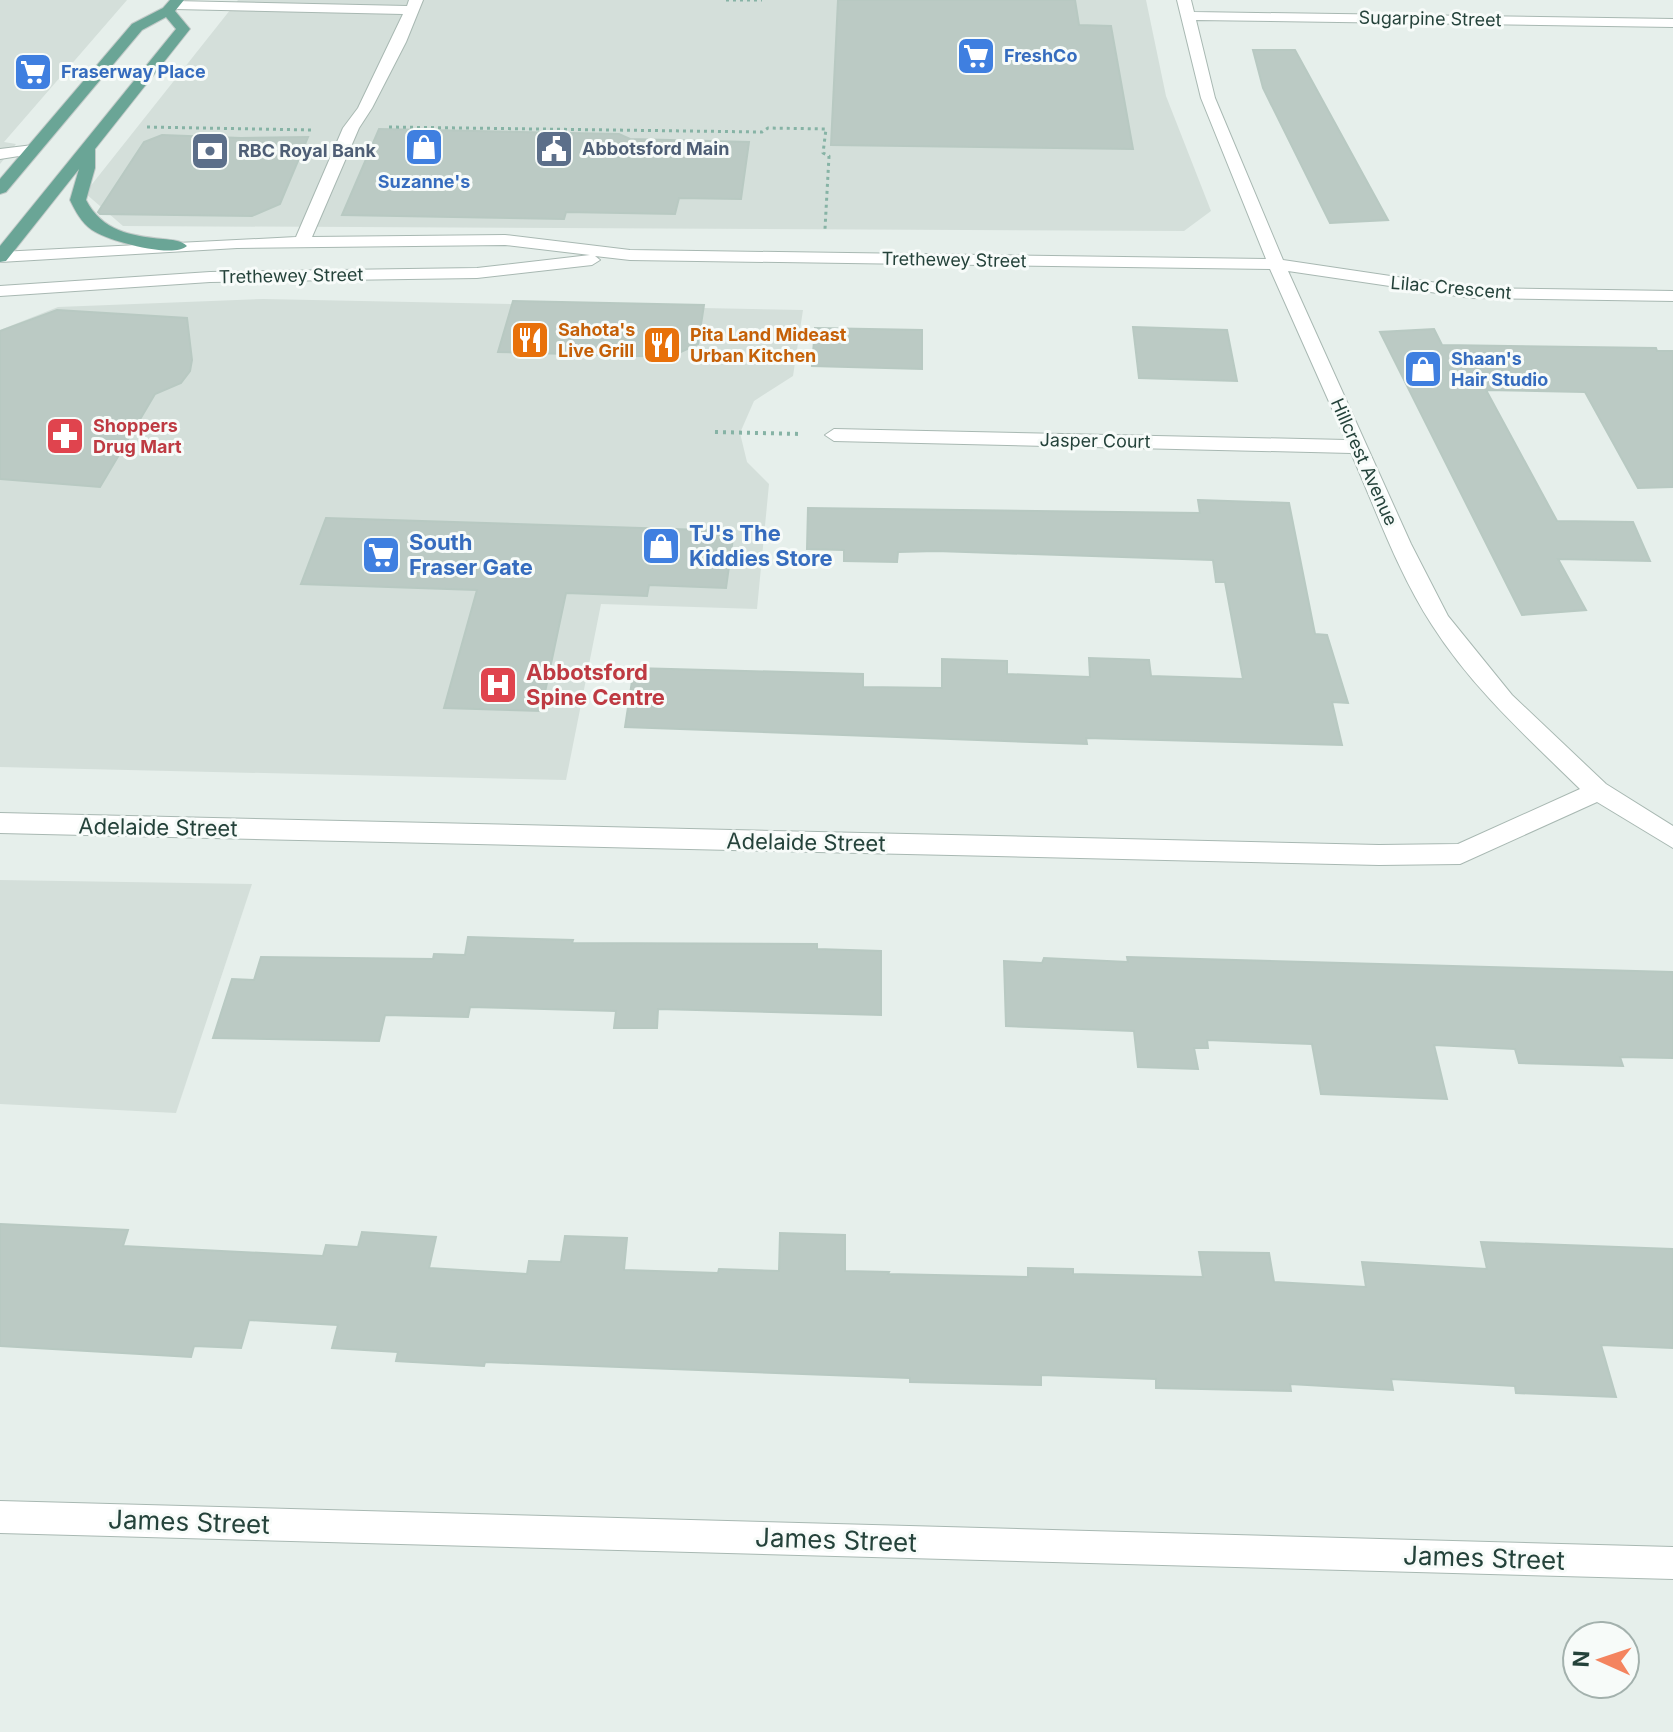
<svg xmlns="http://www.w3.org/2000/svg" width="1673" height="1732" viewBox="0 0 1673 1732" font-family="Inter,sans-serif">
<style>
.built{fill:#d4dfda}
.building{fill:#bbcac4;stroke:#b8c9c2;stroke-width:2}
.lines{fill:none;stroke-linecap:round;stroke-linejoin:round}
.minor-casing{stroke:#a8b8b2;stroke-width:2}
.major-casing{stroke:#c2cac8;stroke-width:2}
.path-far1{stroke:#86b3a5;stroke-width:3;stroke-dasharray:3 4;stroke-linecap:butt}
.path{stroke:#86b3a5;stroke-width:4;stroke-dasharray:3 5;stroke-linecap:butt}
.minor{fill:#fff;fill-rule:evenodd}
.major{fill:#6aa596;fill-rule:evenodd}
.labels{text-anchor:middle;stroke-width:6;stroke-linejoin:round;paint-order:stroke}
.far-street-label{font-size:18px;fill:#24423a;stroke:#f7fbf9}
.far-shop-label{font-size:18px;font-weight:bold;fill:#366cbe;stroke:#f7fbf9;text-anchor:start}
.far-service-label{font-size:18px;font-weight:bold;fill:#4e5e75;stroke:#f7fbf9;text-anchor:start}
.far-food-label{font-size:18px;font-weight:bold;fill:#c56008;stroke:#f7fbf9;text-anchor:start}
.far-health-label{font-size:18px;font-weight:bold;fill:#be3a42;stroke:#f7fbf9;text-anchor:start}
.shop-label{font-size:22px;font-weight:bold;fill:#366cbe;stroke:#f7fbf9;text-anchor:start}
.health-label{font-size:22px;font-weight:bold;fill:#be3a42;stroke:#f7fbf9;text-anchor:start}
.street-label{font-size:22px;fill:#24423a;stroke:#f7fbf9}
.near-street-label{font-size:26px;fill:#24423a;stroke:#f7fbf9}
</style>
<rect width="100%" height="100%" fill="#e6efeb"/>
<g class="built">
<path d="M 0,0 L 127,0 L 4,142 L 16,144 L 0,164 Z"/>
<path d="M 238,0 L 1146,0 L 1166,96 L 1211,211 L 1184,231 L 123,226 L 85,193 Z"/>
<path d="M 263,299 L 803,310 L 793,376 L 754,401 L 740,433 L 747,462 L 769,484 L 757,609 L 601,604 L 566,780 L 0,767 L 0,330 L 58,307 Z"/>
<path d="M 0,880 L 252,884 L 176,1113 L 0,1104 Z"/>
</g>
<g class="building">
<path d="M 838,0 L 1075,0 L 1079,25 L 1111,26 L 1133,149 L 831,145 Z"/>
<path d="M 1253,50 L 1295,50 L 1388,220 L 1330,223 L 1263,88 Z"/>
<path d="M 379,129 L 619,134 L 630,139 L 749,142 L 741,199 L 679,198 L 675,214 L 566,212 L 564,219 L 342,215 Z"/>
<path d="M 162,135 L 241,138 L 308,137 L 280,204 L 252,216 L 100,214 L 98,212 L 144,142 Z"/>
<path d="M 513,301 L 704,305 L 698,344 L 670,357 L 498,352 Z"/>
<path d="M 57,310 L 187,318 L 192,360 L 190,371 L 181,383 L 155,394 L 100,487 L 0,479 L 0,331 Z"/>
<path d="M 1133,327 L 1227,330 L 1237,381 L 1139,378 Z"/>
<path d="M 815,328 L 922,330 L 922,369 L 812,366 Z"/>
<path d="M 1434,329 L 1442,345 L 1656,348 L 1657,351 L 1673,351 L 1673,487 L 1638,488 L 1585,392 L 1486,390 L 1557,521 L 1633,522 L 1650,561 L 1558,559 L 1586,610 L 1522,615 L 1380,332 Z"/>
<path d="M 1198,500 L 1289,503 L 1315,634 L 1327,635 L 1348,703 L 1332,702 L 1342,745 L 1086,738 L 1087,744 L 625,727 L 634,668 L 863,674 L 863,687 L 942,688 L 942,659 L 1007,661 L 1007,674 L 1090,677 L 1089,658 L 1149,660 L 1151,676 L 1243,679 L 1225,582 L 1216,582 L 1213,560 L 936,551 L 898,552 L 897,562 L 844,561 L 844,550 L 807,549 L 808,508 L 1200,513 Z"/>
<path d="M 326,518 L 734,531 L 726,588 L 649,585 L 647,596 L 566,593 L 541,711 L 444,708 L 477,590 L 301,584 Z"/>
<path d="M 468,937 L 573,940 L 572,943 L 817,944 L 817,949 L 881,951 L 881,1015 L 658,1009 L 657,1028 L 614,1028 L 616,1011 L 470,1007 L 468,1017 L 385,1015 L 379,1041 L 213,1038 L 232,979 L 254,980 L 261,957 L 433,959 L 434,954 L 465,955 Z"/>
<path d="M 1127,957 L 1673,972 L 1673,1058 L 1620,1057 L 1623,1066 L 1519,1063 L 1515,1049 L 1434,1045 L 1447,1099 L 1321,1094 L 1312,1044 L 1207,1040 L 1208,1048 L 1194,1048 L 1198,1069 L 1138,1067 L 1134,1031 L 1006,1026 L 1004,961 L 1042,963 L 1044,958 L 1128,962 Z"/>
<path d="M 0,1224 L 128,1230 L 123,1246 L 323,1256 L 326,1245 L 358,1247 L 362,1232 L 436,1237 L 429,1268 L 527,1274 L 529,1261 L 561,1262 L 565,1236 L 627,1238 L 624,1270 L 718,1273 L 719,1269 L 779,1271 L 780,1233 L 845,1235 L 845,1271 L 889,1272 L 888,1274 L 1028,1277 L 1028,1268 L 1073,1269 L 1073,1274 L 1203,1277 L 1199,1252 L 1269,1253 L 1274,1282 L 1366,1287 L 1362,1262 L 1487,1269 L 1481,1242 L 1673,1249 L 1673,1348 L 1601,1345 L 1616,1397 L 1516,1393 L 1515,1386 L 1391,1379 L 1393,1390 L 1290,1384 L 1291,1391 L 1156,1388 L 1156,1379 L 1041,1375 L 1041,1385 L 910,1382 L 910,1378 L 485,1362 L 484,1366 L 396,1361 L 398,1352 L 332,1348 L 338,1325 L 249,1320 L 241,1348 L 194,1346 L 191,1357 L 0,1346 Z"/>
</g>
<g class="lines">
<defs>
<g id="minor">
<path d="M 409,0 L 423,0 L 406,42 L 372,108 L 359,128 L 312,237 L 505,235 L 630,250 L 1266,259 L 1201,98 L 1177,0 L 1191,0 L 1194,12 L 1673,19 L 1673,27 L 1196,20 L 1215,98 L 1283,260 L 1471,288 L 1673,291 L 1673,301 L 1471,298 L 1288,271 L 1411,544 L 1448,616 L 1512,695 L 1606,784 L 1673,826 L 1673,848 L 1597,802 L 1460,864 L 1379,865 L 0,833 L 0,813 L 1379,845 L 1458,844 L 1580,789 C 1528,738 1472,688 1432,625 C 1398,573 1376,510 1351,453 L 834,441 L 825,435 L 834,429 L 1346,440 L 1270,269 L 630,260 L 595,256 L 600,260 L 592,265 L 477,278 L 210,282 L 0,296 L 0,286 L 210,272 L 477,268 L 590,255 L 505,245 L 237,248 L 0,262 L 0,252 L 296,237 L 343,128 L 358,108 L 403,14 L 174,9 L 167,5 L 174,1 L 407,6 Z"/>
<path d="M 33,145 L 38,147 L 38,153 L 0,159 L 0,149 Z"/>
<path d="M 0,1501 L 1673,1547 L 1673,1579 L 0,1533 Z"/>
</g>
<path id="major" d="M 170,0 L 184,0 L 175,11 L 190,29 L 95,149 L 95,168 L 86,200 C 102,231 131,236 163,239 C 172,240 181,240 187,246 C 173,259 108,241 92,230 C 81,222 76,212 70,200 L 79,169 L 6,261 L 0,262 L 0,246 L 176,29 L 166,17 L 142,30 L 6,192 L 0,194 L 0,179 L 132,24 L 163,8 Z"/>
</defs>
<use href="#minor" class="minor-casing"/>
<use href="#major" class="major-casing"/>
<g class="path-far1">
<path d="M 726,0 L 762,0"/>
<path d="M 147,127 L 313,130"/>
<path d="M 389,127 L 762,132 L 768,128 L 826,129 L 823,153 L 829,156 L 825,229"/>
</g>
<path class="path" d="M 715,432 L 801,434"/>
<use href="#minor" class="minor"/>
<use href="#major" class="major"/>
</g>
<defs>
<symbol id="supermarket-square" viewBox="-11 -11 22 22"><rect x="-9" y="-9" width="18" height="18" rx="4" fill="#3f7fe0" stroke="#f7fbf9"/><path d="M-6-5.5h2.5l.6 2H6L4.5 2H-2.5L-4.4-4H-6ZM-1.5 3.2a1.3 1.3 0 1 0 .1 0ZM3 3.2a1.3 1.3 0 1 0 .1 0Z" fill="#fff"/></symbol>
<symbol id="shop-square" viewBox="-11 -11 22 22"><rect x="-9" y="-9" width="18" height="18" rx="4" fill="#3f7fe0" stroke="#f7fbf9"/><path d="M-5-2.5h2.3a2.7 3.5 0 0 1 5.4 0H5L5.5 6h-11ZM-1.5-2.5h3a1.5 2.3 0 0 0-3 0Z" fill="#fff"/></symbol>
<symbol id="civic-square" viewBox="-11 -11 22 22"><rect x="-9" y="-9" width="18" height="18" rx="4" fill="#5c6f8a" stroke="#f7fbf9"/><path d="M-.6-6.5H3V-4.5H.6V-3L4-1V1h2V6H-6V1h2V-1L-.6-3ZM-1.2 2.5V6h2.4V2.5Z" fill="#fff"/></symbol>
<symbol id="bank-square" viewBox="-11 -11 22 22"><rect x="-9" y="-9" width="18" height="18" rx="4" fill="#5c6f8a" stroke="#f7fbf9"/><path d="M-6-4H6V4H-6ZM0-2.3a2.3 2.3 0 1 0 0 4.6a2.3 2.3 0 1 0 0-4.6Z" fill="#fff"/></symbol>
<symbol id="restaurant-square" viewBox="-11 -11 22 22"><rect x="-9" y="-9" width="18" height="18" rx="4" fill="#e8710a" stroke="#f7fbf9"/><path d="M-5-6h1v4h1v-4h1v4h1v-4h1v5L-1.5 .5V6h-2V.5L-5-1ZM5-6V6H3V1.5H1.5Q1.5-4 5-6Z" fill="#fff"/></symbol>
<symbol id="pharmacy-square" viewBox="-11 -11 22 22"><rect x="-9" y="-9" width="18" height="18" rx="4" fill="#e0444e" stroke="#f7fbf9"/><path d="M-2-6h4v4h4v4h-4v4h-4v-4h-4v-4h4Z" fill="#fff"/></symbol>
<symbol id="hospital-square" viewBox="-11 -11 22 22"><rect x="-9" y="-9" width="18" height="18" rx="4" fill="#e0444e" stroke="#f7fbf9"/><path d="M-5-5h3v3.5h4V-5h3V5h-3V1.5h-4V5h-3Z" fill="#fff"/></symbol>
</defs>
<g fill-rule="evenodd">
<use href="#supermarket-square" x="954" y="34" width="44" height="44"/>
<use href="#supermarket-square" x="11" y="50" width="44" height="44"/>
<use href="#shop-square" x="402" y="125" width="44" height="44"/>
<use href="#civic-square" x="532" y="127" width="44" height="44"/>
<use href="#bank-square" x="188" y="129" width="44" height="44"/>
<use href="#restaurant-square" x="508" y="318" width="44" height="44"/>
<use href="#restaurant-square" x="640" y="323" width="44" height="44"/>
<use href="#shop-square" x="1401" y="347" width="44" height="44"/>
<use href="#pharmacy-square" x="43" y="414" width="44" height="44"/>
<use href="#shop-square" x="639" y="524" width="44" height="44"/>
<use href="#supermarket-square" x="359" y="533" width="44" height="44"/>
<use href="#hospital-square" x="476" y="663" width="44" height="44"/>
</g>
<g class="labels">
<g class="far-street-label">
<text transform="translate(1430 19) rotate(1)" y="6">Sugarpine Street</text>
<text transform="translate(954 260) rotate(1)" y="6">Trethewey Street</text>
<text transform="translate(291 276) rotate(-1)" y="6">Trethewey Street</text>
<text transform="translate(1451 288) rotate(5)" y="6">Lilac Crescent</text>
<text transform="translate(1095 441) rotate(1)" y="6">Jasper Court</text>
<text transform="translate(1364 462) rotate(66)" y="6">Hillcrest Avenue</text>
</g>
<g class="far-shop-label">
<text x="1004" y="62">FreshCo</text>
<text x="61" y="78">Fraserway Place</text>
<text x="424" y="188" text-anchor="middle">Suzanne's</text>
<text x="1451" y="365">Shaan's<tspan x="1451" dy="21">Hair Studio</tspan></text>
</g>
<g class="far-service-label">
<text x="582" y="155">Abbotsford Main</text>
<text x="238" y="157">RBC Royal Bank</text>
</g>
<g class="far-food-label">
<text x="558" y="336">Sahota's<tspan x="558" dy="21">Live Grill</tspan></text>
<text x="690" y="341">Pita Land Mideast<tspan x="690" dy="21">Urban Kitchen</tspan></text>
</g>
<g class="far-health-label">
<text x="93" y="432">Shoppers<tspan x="93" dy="21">Drug Mart</tspan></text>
</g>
<g class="shop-label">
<text x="689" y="541">TJ's The<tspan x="689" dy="25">Kiddies Store</tspan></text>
<text x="409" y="550">South<tspan x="409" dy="25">Fraser Gate</tspan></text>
</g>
<g class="health-label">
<text x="526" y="680">Abbotsford<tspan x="526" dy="25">Spine Centre</tspan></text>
</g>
<g class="street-label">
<text transform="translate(158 827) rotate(1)" y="8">Adelaide Street</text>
<text transform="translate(806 842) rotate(1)" y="8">Adelaide Street</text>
</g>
<g class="near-street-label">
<text transform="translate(189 1522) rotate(2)" y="9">James Street</text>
<text transform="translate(836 1540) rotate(2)" y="9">James Street</text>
<text transform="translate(1484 1558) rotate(2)" y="9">James Street</text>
</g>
</g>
<g transform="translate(1601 1660) rotate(273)"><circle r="38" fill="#f7fbf9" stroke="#a3b1ad" stroke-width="2"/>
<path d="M0-6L14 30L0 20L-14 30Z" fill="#f4845f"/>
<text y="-12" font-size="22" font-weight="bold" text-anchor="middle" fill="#24423a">N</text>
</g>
</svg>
